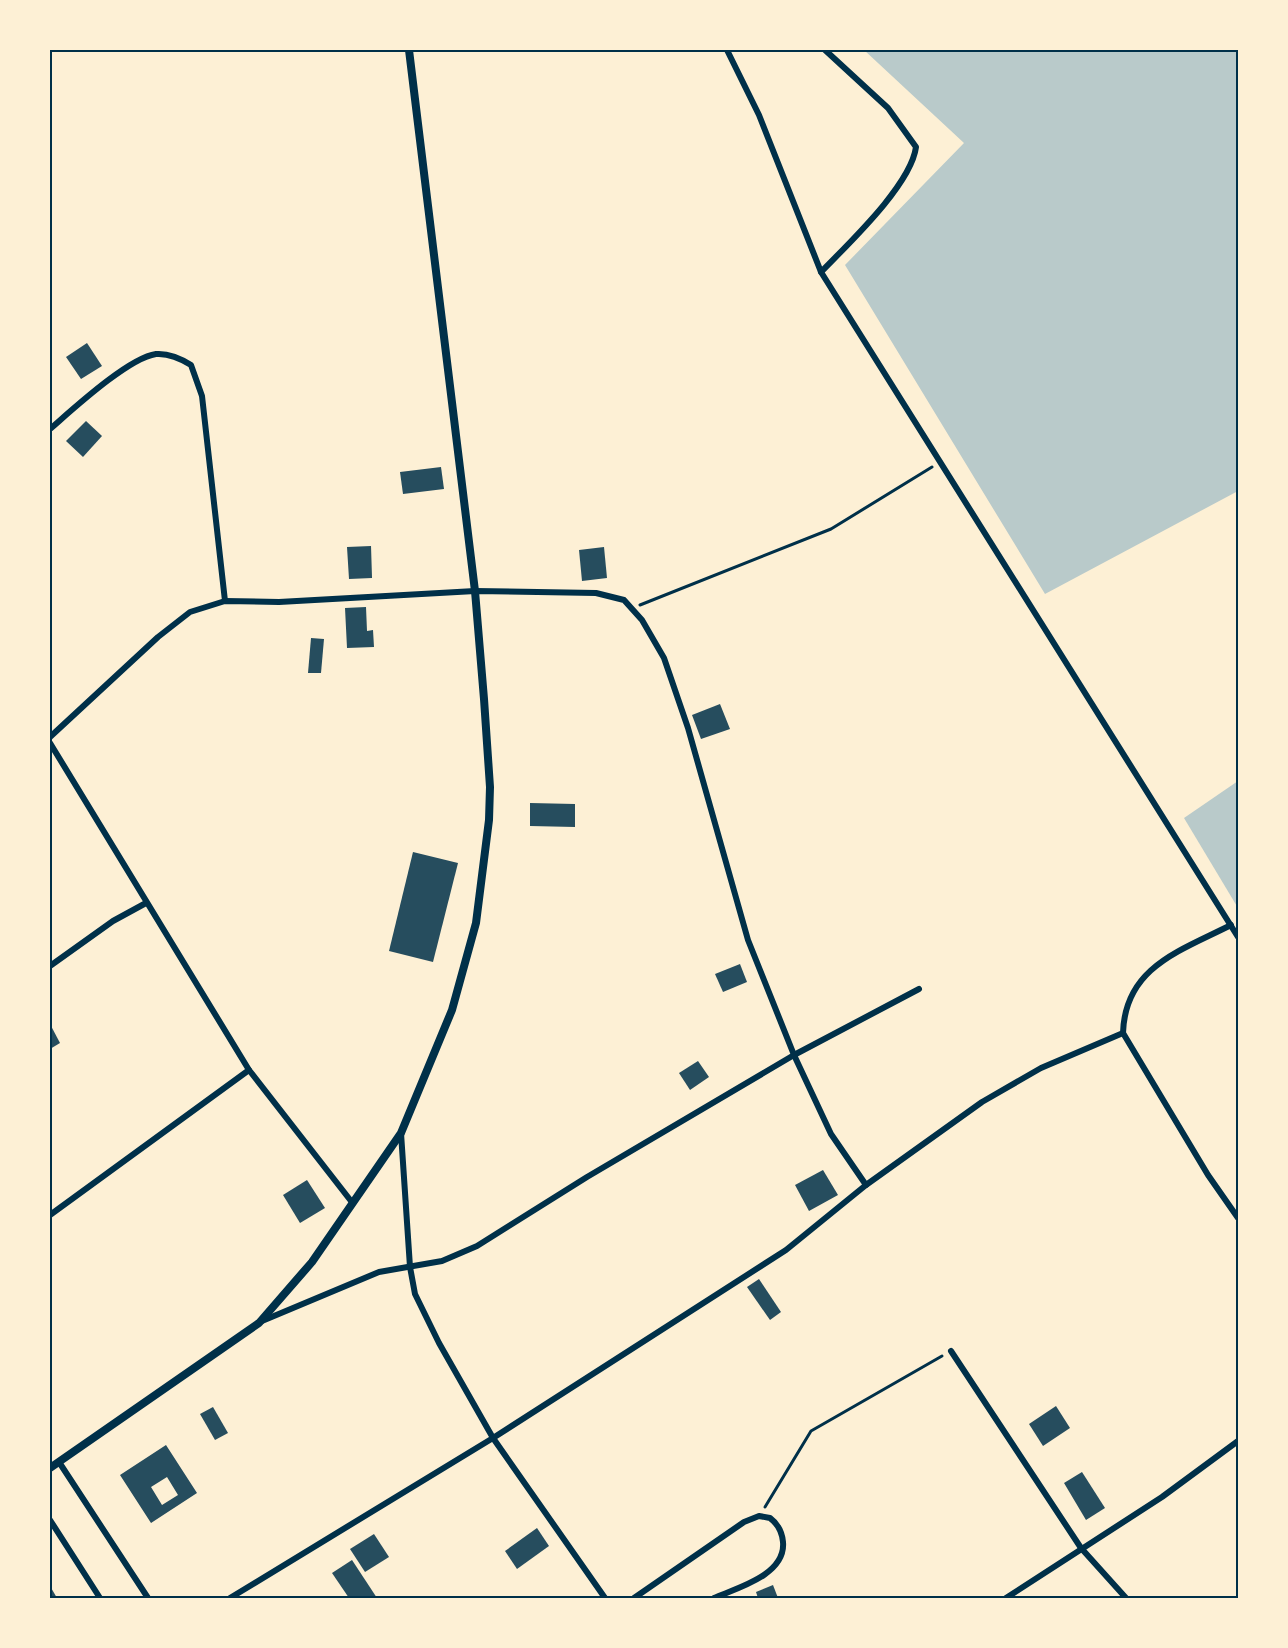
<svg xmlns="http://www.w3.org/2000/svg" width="1288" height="1648" viewBox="0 0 1288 1648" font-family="Arial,sans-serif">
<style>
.green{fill:#b9caca}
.building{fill:#264d5e;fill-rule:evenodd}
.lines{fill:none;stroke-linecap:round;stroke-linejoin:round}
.path{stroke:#003049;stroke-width:3}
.minor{stroke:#003049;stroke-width:6}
.tertiary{stroke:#003049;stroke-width:8}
.neatline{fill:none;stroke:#003049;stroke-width:2}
</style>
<rect width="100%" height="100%" fill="#fdf0d5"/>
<g class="green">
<path d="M 864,50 L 1238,50 L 1238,491 L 1045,594 L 845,265 L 964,143 Z"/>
<path d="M 1238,781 L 1238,908 L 1184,818 Z"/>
</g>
<g class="building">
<path d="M 87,343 L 102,366 L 81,379 L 66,357 Z"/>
<path d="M 86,421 L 102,436 L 83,457 L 66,441 Z"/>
<path d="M 441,467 L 444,489 L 403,494 L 400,472 Z"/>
<path d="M 371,546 L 372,578 L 349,579 L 347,547 Z"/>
<path d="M 604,547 L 607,578 L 582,581 L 579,550 Z"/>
<path d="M 366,607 L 367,631 L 373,630 L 374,647 L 347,648 L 345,608 Z"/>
<path d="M 311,638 L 324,639 L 321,673 L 308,673 Z"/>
<path d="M 720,704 L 730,729 L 701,739 L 692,715 Z"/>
<path d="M 530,803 L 575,804 L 575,827 L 530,826 Z"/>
<path d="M 413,852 L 458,863 L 433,962 L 389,951 Z"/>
<path d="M 740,964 L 747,982 L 723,992 L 715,974 Z"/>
<path d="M 50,1024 L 60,1043 L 50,1049 Z"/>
<path d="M 698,1061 L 709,1077 L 690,1090 L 679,1073 Z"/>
<path d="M 823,1170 L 838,1195 L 809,1211 L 795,1185 Z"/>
<path d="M 307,1180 L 325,1208 L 300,1223 L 283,1195 Z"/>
<path d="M 759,1279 L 781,1312 L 770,1320 L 747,1287 Z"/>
<path d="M 1056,1406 L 1070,1428 L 1043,1446 L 1029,1424 Z"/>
<path d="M 213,1407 L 228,1433 L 215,1440 L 200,1414 Z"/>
<path d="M 166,1445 L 197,1493 L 151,1523 L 120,1475 ZM 167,1477 L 178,1495 L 162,1505 L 151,1487 Z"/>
<path d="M 1082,1472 L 1105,1508 L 1086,1520 L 1064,1483 Z"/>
<path d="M 537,1528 L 549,1546 L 517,1569 L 505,1551 Z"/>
<path d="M 374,1534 L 389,1557 L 365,1572 L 350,1549 Z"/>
<path d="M 352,1560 L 377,1598 L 349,1598 L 332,1573 Z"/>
<path d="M 773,1585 L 778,1598 L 758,1598 L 756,1592 Z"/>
<path d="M 50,1586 L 57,1598 L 50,1598 Z"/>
</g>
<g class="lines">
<g class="path">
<path d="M 640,605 L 831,529 L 932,467"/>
<path d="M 765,1507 L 811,1431 L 942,1356"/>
</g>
<g class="minor">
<path d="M 727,50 L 759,115 L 821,272 L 1238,937"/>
<path d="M 821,272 C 848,244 911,185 916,147 L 888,108 L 825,50"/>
<path d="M 50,429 C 72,410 128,358 156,354 C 169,353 180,358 191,365 L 202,396 L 225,601"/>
<path d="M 50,737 L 158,637 L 190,612 L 225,601 L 279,602 L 475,591 L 596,593 L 624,600 L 642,620 L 664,658 L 688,728 L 748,940 L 794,1055 L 831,1134 L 866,1185"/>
<path d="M 50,743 L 249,1070 L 351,1201"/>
<path d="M 50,966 L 113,921 L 146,903"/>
<path d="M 1123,1033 L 1208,1175 L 1238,1218"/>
<path d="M 1123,1033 C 1125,967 1180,951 1231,925"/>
<path d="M 401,1133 L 410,1267 L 415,1294 L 439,1343 L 493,1438 L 605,1598"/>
<path d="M 50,1215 L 249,1070"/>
<path d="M 262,1321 L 379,1272 L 442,1261 L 477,1246 L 587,1177 L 794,1055 L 919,989"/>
<path d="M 951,1351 L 1081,1548 L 1126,1598"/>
<path d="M 59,1462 L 148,1598"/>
<path d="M 50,1520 L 100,1598"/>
<path d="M 230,1598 L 493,1438 L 786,1250 L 866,1185 L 982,1102 L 1041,1068 L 1123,1033"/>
<path d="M 634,1598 L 744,1522 L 759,1516 L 770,1518 C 778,1524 782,1531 783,1542 C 786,1575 737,1588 714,1598"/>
<path d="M 1006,1598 L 1162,1497 L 1238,1441"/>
</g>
<path class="tertiary" d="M 50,1468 L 259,1323 L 312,1262 L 401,1133 L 452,1010 L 476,923 L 489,820 L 490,787 L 484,699 L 475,591 L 409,50"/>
</g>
<rect width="1288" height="1648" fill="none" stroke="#fdf0d5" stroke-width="102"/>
<rect x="51" y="51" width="1186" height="1546" class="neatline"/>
</svg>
